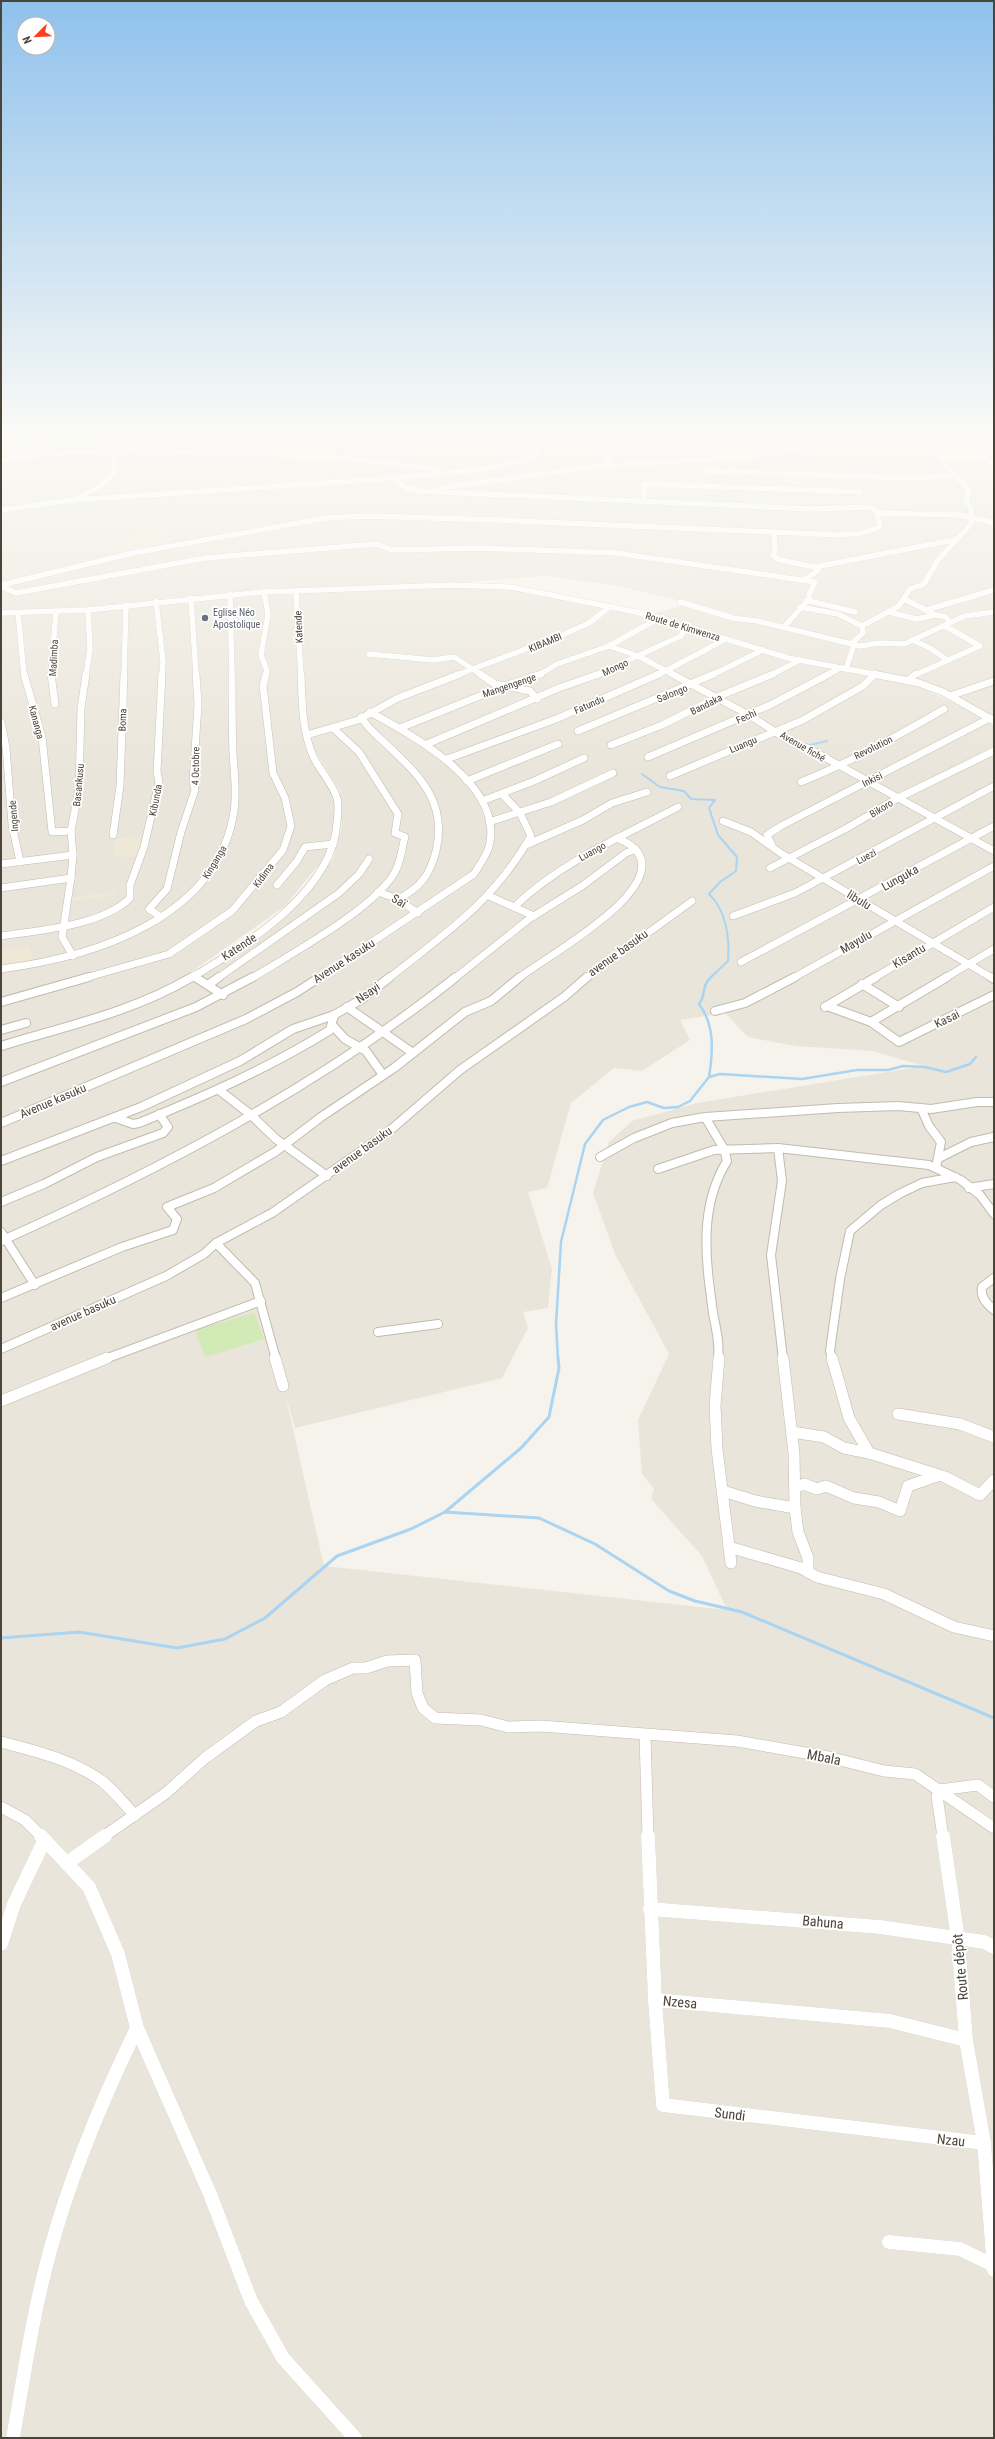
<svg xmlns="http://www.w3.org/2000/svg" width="995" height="2439" viewBox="0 0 995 2439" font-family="'Roboto Condensed',sans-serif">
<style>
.residential{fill:#eae5da;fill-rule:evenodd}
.education{fill:#efe8d6}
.green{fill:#d2eab5}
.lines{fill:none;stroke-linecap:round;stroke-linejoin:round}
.stream-far2{stroke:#a9d4f2;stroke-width:2}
.stream-far1{stroke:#a9d4f2;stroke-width:2.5}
.stream{stroke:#a9d4f2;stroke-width:3}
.minor-far4-casing{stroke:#c2bbae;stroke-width:6}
.minor-far3-casing{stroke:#c2bbae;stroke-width:8}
.minor-far2-casing{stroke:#c2bbae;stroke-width:10}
.minor-far1-casing{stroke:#c2bbae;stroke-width:12}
.minor-casing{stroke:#c2bbae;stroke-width:14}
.minor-far4{stroke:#fff;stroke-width:5.5}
.minor-far3{stroke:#fff;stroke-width:7}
.minor-far2{stroke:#fff;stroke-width:8}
.minor-far1{stroke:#fff;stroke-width:11}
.minor{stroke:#fff;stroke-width:14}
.worship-dot{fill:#6b7280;stroke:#fff;stroke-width:1.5}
.labels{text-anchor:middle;stroke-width:3.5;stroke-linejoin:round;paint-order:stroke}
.far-worship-label{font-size:10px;fill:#5b616d;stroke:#fff;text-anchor:start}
.far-street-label{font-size:10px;fill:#4b4439;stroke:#fff}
.street-label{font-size:12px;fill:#4b4439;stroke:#fff}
.near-street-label{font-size:14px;fill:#4b4439;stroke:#fff}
</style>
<rect width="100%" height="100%" fill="#f6f3ec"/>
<g class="residential">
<path d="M 106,434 L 994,434 L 994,719 L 917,680 L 781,654 L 653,614 L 690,603 L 618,586 L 547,576 L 421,585 L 233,592 L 104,606 L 1,610 L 1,462 L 48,454 L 118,451 Z"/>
<path d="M 462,587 L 505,589 L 589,602 L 660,620 L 784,658 L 921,688 L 954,703 L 994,726 L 994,2438 L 1,2438 L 1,614 L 95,610 L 231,595 L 296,592 L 302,701 L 311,755 L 333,792 L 336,804 L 334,831 L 325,857 L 285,906 L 159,995 L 182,985 L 263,936 L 304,895 L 333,859 L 342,827 L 340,791 L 312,746 L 305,708 L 297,592 ZM 725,1013 L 748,1037 L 796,1046 L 872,1051 L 924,1066 L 697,1103 L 632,1121 L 609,1142 L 593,1193 L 615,1254 L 669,1354 L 638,1420 L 642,1474 L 654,1489 L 651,1499 L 702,1556 L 727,1610 L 324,1566 L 285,1394 L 295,1428 L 502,1378 L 528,1328 L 523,1312 L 548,1308 L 552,1269 L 528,1192 L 547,1188 L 571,1103 L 614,1068 L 642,1071 L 690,1040 L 680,1020 Z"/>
</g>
<g class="education">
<path d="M 165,529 L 172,545 L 129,553 L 118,536 Z"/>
<path d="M 130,837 L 143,837 L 139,857 L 115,857 L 115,839 Z"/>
<path d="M 115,892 L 116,895 L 73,901 L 72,897 Z"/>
<path d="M 29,946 L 33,963 L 1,968 L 1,950 Z"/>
</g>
<g class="green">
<path d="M 1,434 L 96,434 L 103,444 L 92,445 L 94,451 L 57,452 C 50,441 37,440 25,440 L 23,445 L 11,445 L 9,442 L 1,440 Z"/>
<path d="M 254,1313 L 264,1339 L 205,1357 L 195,1330 Z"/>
</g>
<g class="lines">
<g class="stream-far2">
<path d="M 810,745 L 827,741"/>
<path d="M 642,774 L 660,787 L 684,791 L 691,799 L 715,800 L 709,808 L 718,835 L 737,857 L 736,871 L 720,882 L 709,894 C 726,910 730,938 728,961 L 710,978"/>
</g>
<g class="stream-far1">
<path d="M 709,1077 C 713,1052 715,1025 699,1004 C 707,994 700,988 711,977"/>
<path d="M 558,1359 L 556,1324 L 561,1242 L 585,1144 L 603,1120 L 629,1107 L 647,1102 L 664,1108 L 678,1107 L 690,1101 L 709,1077 L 720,1074 L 802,1079 L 857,1070 L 888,1070 L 903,1066 L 925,1067 L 946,1072 L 970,1064 L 976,1057"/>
</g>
<g class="stream">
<path d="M 445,1512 L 521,1448 L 549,1417 L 559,1368 L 558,1358"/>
<path d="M 1,1638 L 79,1632 L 177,1648 L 225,1639 L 265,1618 L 337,1556 L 411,1529 L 445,1512 L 539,1518 L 595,1544 L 669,1591 L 695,1601 L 742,1612 L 994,1718"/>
</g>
<defs>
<g id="minor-far4">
<path d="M 336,434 L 354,440 L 360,445 L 345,459"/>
<path d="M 595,434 L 609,459 L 600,465"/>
<path d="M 971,434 L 984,456 L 994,467"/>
<path d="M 598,437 L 654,434"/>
<path d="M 939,458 L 984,456"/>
<path d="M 1,460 C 77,448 151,450 228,453 C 298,455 369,459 439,470"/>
<path d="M 706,471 L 905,478 L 956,476"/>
<path d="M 440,488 L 600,466 L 746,457 L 784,451 L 856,434"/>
<path d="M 79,497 L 102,485 L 114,473 L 113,457 L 100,434"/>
<path d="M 644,501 L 644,485 L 646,484 L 860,492"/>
<path d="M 1,510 L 72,500 L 371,480 L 479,470 L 524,461 L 537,454 L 545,439 L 542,434"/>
<path d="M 877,513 L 961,515 L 994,523"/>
<path d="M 774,533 L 775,551 L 773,555 L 777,559 L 818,568 L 819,570 L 804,580"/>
<path d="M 815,567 L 954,540"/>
<path d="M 1,585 L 133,553 L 326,518 L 368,516 L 497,520 L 840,535 L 862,533 L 880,527 L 877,513 L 871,507 L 812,509 L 420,491 L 404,487 L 394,478"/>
<path d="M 1,586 L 16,593 L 205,558 L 377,544 L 392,550 L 478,548 L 616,553 L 815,582 L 809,595 L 810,598 L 784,627"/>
<path d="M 296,591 L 301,675"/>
<path d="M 264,592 L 268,614 L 261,655 L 267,671 L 266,675"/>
<path d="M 230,594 L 232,675"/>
<path d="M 191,598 L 196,675"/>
<path d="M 904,599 L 936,615 L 946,617 L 950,623"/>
<path d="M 806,600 L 855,612"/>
<path d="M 156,601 L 163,661 L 162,675"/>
<path d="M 680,602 L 733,618 L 757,621 L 860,646 L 880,643 L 904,644 L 965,616 L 994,612"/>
<path d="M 800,607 L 838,614 L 862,626 L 863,633 L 851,644"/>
<path d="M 926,610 L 994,590"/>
<path d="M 889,612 L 916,619 L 936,615"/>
<path d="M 1,613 L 88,610 L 264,592 L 452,585 L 511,587 L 636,612 L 788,658 L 879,675"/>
<path d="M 18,613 L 24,675"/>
<path d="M 862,626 L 899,606 L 910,589 L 924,584 L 938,560 L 972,523 L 971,509 L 966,500 L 969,491 L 919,434"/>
<path d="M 912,640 L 930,648 L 947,660"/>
<path d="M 609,646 L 638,656 L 674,675"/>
<path d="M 369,654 L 433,660 L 454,657 L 482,675"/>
<path d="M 846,669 L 854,645"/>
<path d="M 51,675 L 56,611"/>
<path d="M 86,675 L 90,649 L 88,610"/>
<path d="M 124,675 L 126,605"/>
<path d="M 457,675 L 558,637 L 589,623 L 611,606"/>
<path d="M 539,675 L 557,664 L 609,646 L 659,618"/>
<path d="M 596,675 L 681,636 L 686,626"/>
<path d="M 658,675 L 726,639"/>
<path d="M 712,675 L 763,650"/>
<path d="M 771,675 L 800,660"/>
<path d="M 827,675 L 840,668"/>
<path d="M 874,675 L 875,674"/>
<path d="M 915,675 L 980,646 L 945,626"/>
</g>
<g id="minor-far3">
<path d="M 24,674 L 42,737 L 52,832 L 71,831"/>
<path d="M 51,674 L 55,704"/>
<path d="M 480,674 L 495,684 L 530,691 L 537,699"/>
<path d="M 672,674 L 749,715 L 794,744 L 808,748 L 994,851"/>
<path d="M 873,674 L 919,683 L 943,692 L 994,721"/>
<path d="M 908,680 L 916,674"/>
<path d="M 950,696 L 994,681"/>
<path d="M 361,717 C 367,728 377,735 386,744 C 419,775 448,802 436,851 C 430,875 420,888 398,899"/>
<path d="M 1,722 L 6,747 L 12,824 L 20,862"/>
<path d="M 400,728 L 507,685 L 541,674"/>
<path d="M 578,731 L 714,674"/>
<path d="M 307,735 L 358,720 L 398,698 L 460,674"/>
<path d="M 427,744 L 559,688 L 599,674"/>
<path d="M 611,745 L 662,725 L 722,695 L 773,674"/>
<path d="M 648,757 L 770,705 L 829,674"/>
<path d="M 447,759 L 556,719 L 659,674"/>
<path d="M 670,776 L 803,720 L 863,686 L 875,674"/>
<path d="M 467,781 L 558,744"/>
<path d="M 801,782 C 851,762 898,736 944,709"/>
<path d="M 482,801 L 534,781 L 584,758"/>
<path d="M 723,821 L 751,832 L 782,854 L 992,978"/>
<path d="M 489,822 L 551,802 L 613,773"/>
<path d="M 113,835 L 120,786 L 124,674"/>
<path d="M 526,845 L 583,820 L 612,803 L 647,792"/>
<path d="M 772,845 L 767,835 L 781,826 L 990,718"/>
<path d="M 1,864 L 73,855"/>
<path d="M 770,868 L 847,828 L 898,798 L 994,751"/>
<path d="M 277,885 L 297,861 L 305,847 L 333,844"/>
<path d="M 1,888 L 71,878"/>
<path d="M 378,892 L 395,898 L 418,913"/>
<path d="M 489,896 L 534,916"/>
<path d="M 514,907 C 561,862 621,837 678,807"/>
<path d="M 733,916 L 795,893 L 994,786"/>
<path d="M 161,917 L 149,909 L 167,889 L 181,832 L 195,790 L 193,782 L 198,704 L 196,674"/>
<path d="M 1,936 C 39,930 102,926 130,898 L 130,885 L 144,847 L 159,782 L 157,772 L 162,674"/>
<path d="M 73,956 L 62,937 L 71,878 L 73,855 L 71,831 L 79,789 L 81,708 L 86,674"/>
<path d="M 741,962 L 994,826"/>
<path d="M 1,969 C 93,957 218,919 234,811 C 237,792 234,772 233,753 C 232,727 232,701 232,674"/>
<path d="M 193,976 L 196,978"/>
<path d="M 85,978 L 169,954 L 232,911 L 283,850 L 291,826 L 285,798 L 273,773 L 263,685 L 266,674"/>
<path d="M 191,978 C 245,945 333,893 337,822 C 338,814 339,806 337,798 C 332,783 321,772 314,758 C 302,733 302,701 301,674"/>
<path d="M 218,978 L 339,893 L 359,874 L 369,859"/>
<path d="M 252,978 C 289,955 378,907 396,870 C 401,860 402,847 405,837 L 395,833 L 398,814 L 359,752 L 333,728"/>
<path d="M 318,978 L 474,874 C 479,866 486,856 489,847 C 505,785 414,736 370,712"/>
<path d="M 389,978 C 447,932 493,902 531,836 L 520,813 L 502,794"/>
<path d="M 455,978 L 529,919 L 582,886 L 626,853 L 636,849"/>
<path d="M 519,978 C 543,958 673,889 635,849 C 631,844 623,841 617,838"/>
<path d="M 586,978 L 692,901"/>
<path d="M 793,978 L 994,866"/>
<path d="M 874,978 L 994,907"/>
<path d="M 945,978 L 994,949"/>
</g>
<g id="minor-far2">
<path d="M 195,977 L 223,995"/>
<path d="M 991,977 L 994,979"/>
<path d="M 862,984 L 899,1007"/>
<path d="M 208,985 L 219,977"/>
<path d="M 1,1002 L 89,977"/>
<path d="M 827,1006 L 871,1022 L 899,1042 L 994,995"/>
<path d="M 347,1007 L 413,1053"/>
<path d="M 825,1007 L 876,977"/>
<path d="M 715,1011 L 745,1003 L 795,977"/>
<path d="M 871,1022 L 947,977"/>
<path d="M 332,1025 L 345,1039 L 366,1051 L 383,1075"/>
<path d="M 1,1030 L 26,1023"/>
<path d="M 1,1046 C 66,1026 133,1012 192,977"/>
<path d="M 1,1082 L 196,1007 L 253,977"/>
<path d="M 219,1090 L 251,1115 L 276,1139 L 327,1176"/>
<path d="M 921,1108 L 929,1126 L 941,1142 L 936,1168"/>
<path d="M 705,1117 L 724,1149 L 727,1161 C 698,1208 706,1261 713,1313 C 716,1328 720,1344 718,1359"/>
<path d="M 116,1118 L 133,1124 L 139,1123 C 205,1096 269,1068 330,1030 L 334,1015"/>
<path d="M 1,1123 L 246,1019 L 297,992 L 320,977"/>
<path d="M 778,1148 L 782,1181 L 771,1255 L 783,1359"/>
<path d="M 600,1157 L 634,1138 L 672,1123 L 705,1117 L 838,1108 L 898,1106 L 931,1109 L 977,1102 L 994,1102"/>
<path d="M 939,1158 L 971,1142 L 994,1137"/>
<path d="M 1,1161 L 141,1107 L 240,1061 L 293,1029 L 334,1015 L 362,999 L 390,977"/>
<path d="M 658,1169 L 714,1150 L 778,1148 L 929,1165 L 961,1180 L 980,1195 L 994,1214"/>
<path d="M 969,1188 L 994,1184"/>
<path d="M 1,1202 L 44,1184 L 97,1157 L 163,1133 L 168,1127 L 159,1114"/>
<path d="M 1,1232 L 35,1285"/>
<path d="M 1,1241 C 161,1169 318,1087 456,977"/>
<path d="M 216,1243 L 255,1283 L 276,1359"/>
<path d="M 994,1278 L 982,1287 C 980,1297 987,1304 994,1310"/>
<path d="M 1,1298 L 122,1247 L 173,1230 L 177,1219 L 167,1207 L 214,1188 L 275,1152 L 321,1117 L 394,1068 L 465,1012 L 491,1001 L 520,977"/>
<path d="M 378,1332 L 438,1324"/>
<path d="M 1,1349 L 166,1276 L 204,1254 L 216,1243 L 272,1213 L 387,1133 L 460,1070 L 564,997 L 587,977"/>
<path d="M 105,1359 L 261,1301"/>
<path d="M 832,1359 L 830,1351 L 840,1279 L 850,1231 L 881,1205 L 899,1194 L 922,1183 L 955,1177"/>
</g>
<g id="minor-far1">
<path d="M 275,1358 L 283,1386"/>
<path d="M 719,1358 L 715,1405 L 717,1449 L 731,1563"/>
<path d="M 783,1358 L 794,1453 L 795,1508 L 798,1532 L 808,1558 L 808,1572"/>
<path d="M 832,1358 L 849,1418 L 869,1453"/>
<path d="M 1,1401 L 107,1358"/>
<path d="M 898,1414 L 960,1424 L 994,1437"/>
<path d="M 792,1432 L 824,1437 L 844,1448 L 869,1453 L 945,1477 L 980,1495 L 994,1480"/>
<path d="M 795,1488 L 804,1484 L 817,1489 L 826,1486 L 854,1498 L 879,1502 L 900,1511 L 908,1486 L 937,1476"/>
<path d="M 723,1491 L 755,1501 L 795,1508"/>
<path d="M 729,1547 L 801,1568 L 817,1577 L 884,1594 L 954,1627 L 994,1636"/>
<path d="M 645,1735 L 648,1837"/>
<path d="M 1,1742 C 35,1751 74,1760 103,1782 C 115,1792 124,1804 135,1815"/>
<path d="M 939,1790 L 937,1796 L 943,1837"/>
<path d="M 939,1790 L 978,1785 L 994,1797"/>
<path d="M 1,1807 L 25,1820 L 42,1837"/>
<path d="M 103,1837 L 166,1793 L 205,1758 L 256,1721 L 281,1712 L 325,1680 L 353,1668 L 366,1668 L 387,1661 L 415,1660 L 417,1693 L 423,1708 L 435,1718 L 481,1720 L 508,1727 L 541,1726 L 737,1741 L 828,1757 L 884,1771 L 915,1774 L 994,1828"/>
</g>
<g id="minor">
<path d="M 41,1836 L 89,1887 L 118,1954 L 137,2028 L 210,2194 L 251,2301 L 283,2358 L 355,2438"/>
<path d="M 648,1836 L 655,2000 L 890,2021 L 966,2040"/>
<path d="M 943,1836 L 958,1939 L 966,2040 L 984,2143"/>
<path d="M 67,1863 L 105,1836"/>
<path d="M 650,1909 L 880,1927 L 984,1942 L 994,1947"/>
<path d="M 1,1944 L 14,1904 L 44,1841"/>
<path d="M 655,2000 L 663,2105 L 984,2143 L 994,2270"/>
<path d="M 889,2242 L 960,2249 L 993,2265"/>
<path d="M 13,2438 C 24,2375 33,2312 50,2251 C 71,2173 102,2100 137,2028"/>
</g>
</defs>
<use href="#minor-far4" class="minor-far4-casing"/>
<use href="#minor-far3" class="minor-far3-casing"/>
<use href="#minor-far2" class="minor-far2-casing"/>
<use href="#minor-far1" class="minor-far1-casing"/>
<use href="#minor" class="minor-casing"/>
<use href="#minor-far4" class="minor-far4"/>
<use href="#minor-far3" class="minor-far3"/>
<use href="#minor-far2" class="minor-far2"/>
<use href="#minor-far1" class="minor-far1"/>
<use href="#minor" class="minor"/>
</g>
<linearGradient id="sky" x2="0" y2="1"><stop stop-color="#8fc1ec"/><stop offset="0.56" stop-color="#fbfaf6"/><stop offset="1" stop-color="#fbfaf6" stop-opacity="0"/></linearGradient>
<rect width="995" height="776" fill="url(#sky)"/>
<circle class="worship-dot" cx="205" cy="618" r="4"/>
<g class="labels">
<g class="far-worship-label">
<text x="213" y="616">Eglise Néo<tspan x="213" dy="12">Apostolique</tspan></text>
</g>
<g class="far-street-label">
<text transform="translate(683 626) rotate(17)" y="4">Route de Kimwenza</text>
<text transform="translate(298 627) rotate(-93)" y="4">Katende</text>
<text transform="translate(545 642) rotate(-23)" y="4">KIBAMBI</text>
<text transform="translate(53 658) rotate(-87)" y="4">Madimba</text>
<text transform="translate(615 667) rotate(-25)" y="4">Mongo</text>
<text transform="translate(509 685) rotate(-19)" y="4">Mangengenge</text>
<text transform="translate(672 693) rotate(-22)" y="4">Salongo</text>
<text transform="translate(589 704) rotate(-24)" y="4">Fatundu</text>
<text transform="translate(706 704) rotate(-27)" y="4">Bandaka</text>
<text transform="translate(746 716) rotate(-24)" y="4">Fechi</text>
<text transform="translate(122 720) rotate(-88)" y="4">Boma</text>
<text transform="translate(37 722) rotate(75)" y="4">Kananga</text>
<text transform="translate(743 744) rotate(-23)" y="4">Luangu</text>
<text transform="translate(803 746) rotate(30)" y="4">Avenue fiché</text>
<text transform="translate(873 747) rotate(-26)" y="4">Revolution</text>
<text transform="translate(195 766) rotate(-89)" y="4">4 Octobre</text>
<text transform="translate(872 779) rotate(-26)" y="4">Inkisi</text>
<text transform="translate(78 785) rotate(-85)" y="4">Basankusu</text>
<text transform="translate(155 800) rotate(-79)" y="4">Kibunda</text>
<text transform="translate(881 808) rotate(-31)" y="4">Bikoro</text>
<text transform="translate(13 816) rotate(-95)" y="4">Ingende</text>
<text transform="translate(592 851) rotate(-29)" y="4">Luango</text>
<text transform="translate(866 856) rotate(-28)" y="4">Luezi</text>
<text transform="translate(214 862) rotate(-59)" y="4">Kinganga</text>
<text transform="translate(263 875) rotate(-53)" y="4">Kidima</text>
</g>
<g class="street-label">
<text transform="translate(900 878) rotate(-29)" y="4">Lunguka</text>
<text transform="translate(859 900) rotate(31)" y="4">libulu</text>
<text transform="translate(399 901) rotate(30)" y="4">Saï</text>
<text transform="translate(856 942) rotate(-30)" y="4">Mayulu</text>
<text transform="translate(239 947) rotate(-33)" y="4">Katende</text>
<text transform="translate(618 953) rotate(-36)" y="4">avenue basuku</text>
<text transform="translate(909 956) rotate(-31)" y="4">Kisantu</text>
<text transform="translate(344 961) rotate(-33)" y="4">Avenue kasuku</text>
<text transform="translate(368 993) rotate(-35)" y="4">Nsayi</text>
<text transform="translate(947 1019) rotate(-26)" y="4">Kasai</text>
<text transform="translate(53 1101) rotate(-23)" y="4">Avenue kasuku</text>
<text transform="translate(362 1150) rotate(-36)" y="4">avenue basuku</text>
<text transform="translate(83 1313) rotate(-24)" y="4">avenue basuku</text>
</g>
<g class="near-street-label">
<text transform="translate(824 1757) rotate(11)" y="5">Mbala</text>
<text transform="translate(823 1922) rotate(5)" y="5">Bahuna</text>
<text transform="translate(960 1967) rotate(-95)" y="5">Route dépôt</text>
<text transform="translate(680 2002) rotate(5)" y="5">Nzesa</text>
<text transform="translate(730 2114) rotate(7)" y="5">Sundi</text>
<text transform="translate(951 2140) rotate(6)" y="5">Nzau</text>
</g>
</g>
<rect width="995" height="2439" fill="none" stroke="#4b4439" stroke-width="4"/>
<g transform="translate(36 36) rotate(246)"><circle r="19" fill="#ffffff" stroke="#b7b4b0"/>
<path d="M0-3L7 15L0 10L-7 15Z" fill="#fc3f1d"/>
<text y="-6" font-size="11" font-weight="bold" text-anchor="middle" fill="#4b4439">N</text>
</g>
</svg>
